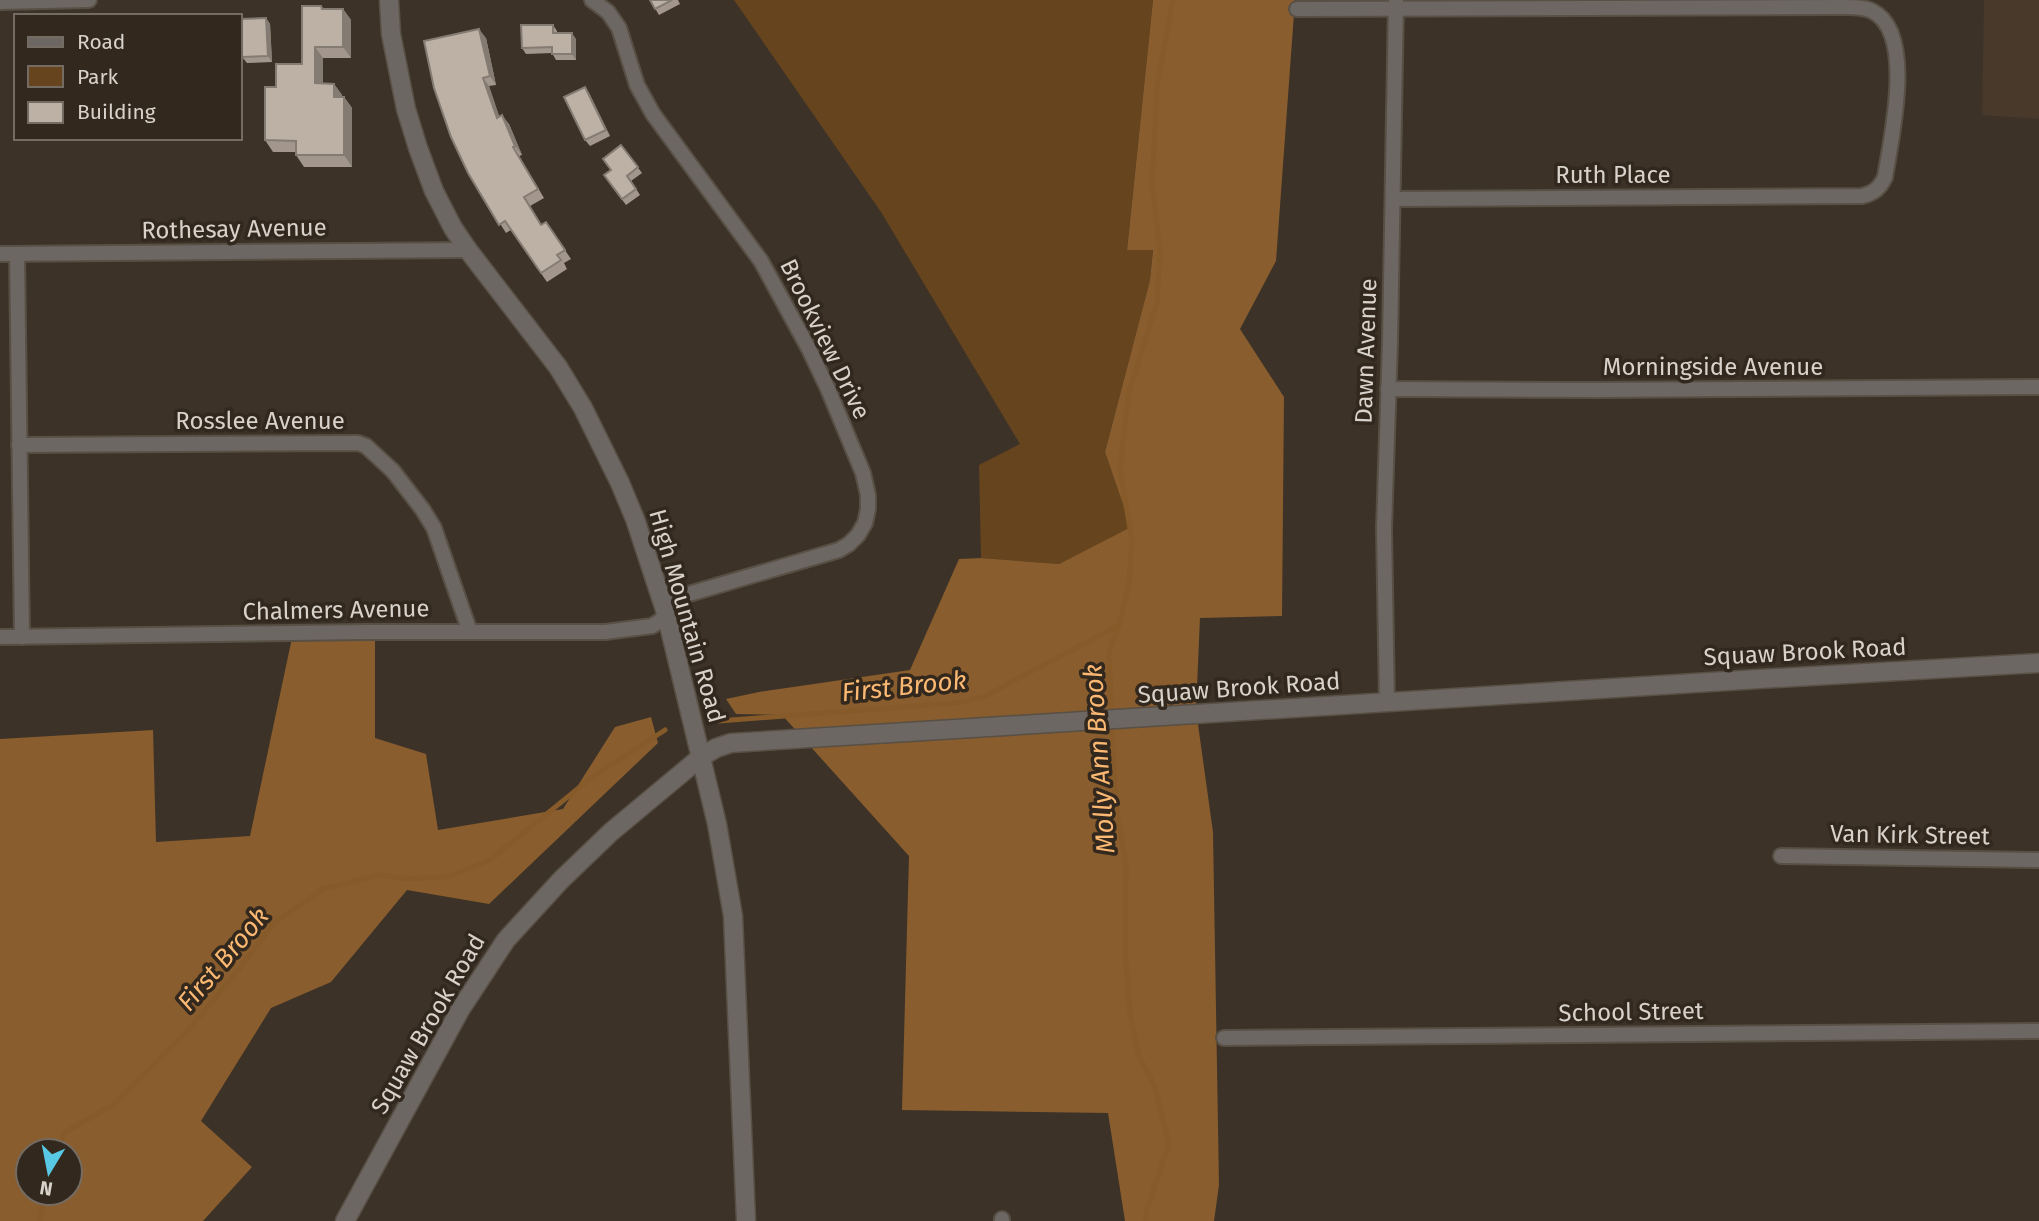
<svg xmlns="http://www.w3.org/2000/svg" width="2039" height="1221" viewBox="0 0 2039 1221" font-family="'Fira Sans',sans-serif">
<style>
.built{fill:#48392a}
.green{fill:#66441e}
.forest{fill:#895d2d;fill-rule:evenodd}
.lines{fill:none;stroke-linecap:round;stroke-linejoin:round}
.stream{stroke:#865a29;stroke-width:5}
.minor-casing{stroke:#584f45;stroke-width:18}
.tertiary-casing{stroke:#584f45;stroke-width:21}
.minor{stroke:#6c6762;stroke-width:14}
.tertiary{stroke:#6c6762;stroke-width:18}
.wall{fill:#a3978d}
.shaded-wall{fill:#847b73}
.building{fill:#bdb0a4;stroke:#847b73;stroke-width:2}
.labels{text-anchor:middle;stroke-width:7;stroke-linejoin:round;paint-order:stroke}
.street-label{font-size:24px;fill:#d8d2cb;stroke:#32281e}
.water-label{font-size:26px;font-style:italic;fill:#fbb872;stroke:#32281e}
</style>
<rect width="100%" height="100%" fill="#3c3228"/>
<path class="built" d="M 1984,0 L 2039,0 L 2039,119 L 1982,115 Z"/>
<path class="green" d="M 734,0 L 1153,0 L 1127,249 L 1153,249 L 1150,280 L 1105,452 L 1132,527 L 1059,564 L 981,558 L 979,465 L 1020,444 L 881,212 Z"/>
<g class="forest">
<path d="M 1153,0 L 1295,0 L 1276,261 L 1240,329 L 1284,397 L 1282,616 L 1200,618 L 1196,710 L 1213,832 L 1219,1185 L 1214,1221 L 1125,1221 L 1108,1113 L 902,1110 L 909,856 L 782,715 L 736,714 L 726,699 L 759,692 L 910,670 L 959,559 L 981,558 L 1059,564 L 1131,527 L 1105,452 L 1150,280 L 1153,250 L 1127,250 Z"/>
<path d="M 293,633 L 375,636 L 375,738 L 426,754 L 438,830 L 563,809 L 615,727 L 651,717 L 658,743 L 489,904 L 407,890 L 331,982 L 271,1008 L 201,1121 L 252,1167 L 203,1221 L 0,1221 L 0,739 L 153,730 L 156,842 L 250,836 ZM 28,1151 L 70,1151 L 70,1193 L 28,1193 Z"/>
</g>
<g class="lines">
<g class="stream">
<path d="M 719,721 L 957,703 L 983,697 L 1118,626"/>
<path d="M 59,1151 L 64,1133 L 114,1104 L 183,1036 L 232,978 L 274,923 L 323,889 L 380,875 L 409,879 L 450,876 L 490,860 L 591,778 L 665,730"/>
<path d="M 39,1221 L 46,1193"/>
<path d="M 1145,1221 L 1147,1210 L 1169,1144 L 1155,1087 L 1139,1056 L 1130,1014 L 1125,949 L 1126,866 L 1115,797 L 1109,653 L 1121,618 L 1129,583 L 1132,540 L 1120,470 L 1129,392 L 1157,302 L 1160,252 L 1152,185 L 1157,87 L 1173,0"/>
</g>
<defs>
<g id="minor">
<path d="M 0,2 L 89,0"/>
<path d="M 1297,9 L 1845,7 C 1854,7 1864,7 1872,11 C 1916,32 1891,139 1885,177 C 1880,188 1874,193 1862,196 L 1393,199"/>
<path d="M 0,254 L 468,250"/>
<path d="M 17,254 L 22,637"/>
<path d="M 1388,389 L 1597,390 L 2039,387"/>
<path d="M 19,445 L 358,443 L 366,446 L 393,471 L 423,510 L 434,528 L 470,632"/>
<path d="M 0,637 L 365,632 L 605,632 L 652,626 L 660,621 L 673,603 L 682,596 L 839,550 L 849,544 L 858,535 L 865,523 L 868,509 L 868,495 L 863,473 L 828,389 L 809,349 L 761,261 L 653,114 L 637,85 L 619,28 L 608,12 L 592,0"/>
<path d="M 1387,703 L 1384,529 L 1390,342 L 1396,1"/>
<path d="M 1781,856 L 2039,860"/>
<path d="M 1224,1038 L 2039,1031"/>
<path d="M 1002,1219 L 1002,1221"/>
</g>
<g id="tertiary">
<path d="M 389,0 L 391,34 L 406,109 L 418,148 L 434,191 L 453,228 L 468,250 L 558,367 L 583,408 L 620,483 L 635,519 L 666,613 L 717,824 L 733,916 L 746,1221"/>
<path d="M 345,1221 L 460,1010 L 506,940 L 561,880 L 611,832 L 701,757 L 716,748 L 731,743 L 1759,679 L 2039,663"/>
</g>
</defs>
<use href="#minor" class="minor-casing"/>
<use href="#tertiary" class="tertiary-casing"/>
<use href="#minor" class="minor"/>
<use href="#tertiary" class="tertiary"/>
</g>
<g class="wall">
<path d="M 650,0 L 678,0 L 680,4 L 659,15 Z"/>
<path d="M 321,6 L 324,9 L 343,9 L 351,20 L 351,58 L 323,58 L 323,84 L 334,84 L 342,95 L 342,97 L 344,97 L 352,108 L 352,167 L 304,167 L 296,155 L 296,152 L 273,152 L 265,140 L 276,87 L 302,64 Z"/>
<path d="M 266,18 L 270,24 L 272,62 L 247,63 L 242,57 Z"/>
<path d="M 553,25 L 557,31 L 557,33 L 576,39 L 576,60 L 556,60 L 552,53 L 526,54 L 522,48 Z"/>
<path d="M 486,38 L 496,85 L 489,86 L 499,117 L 509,124 L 522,155 L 519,156 L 544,198 L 530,206 L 541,225 L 546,222 L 571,259 L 564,263 L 567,269 L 547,282 L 511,230 L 506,233 L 468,173 Z"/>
<path d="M 585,87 L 589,93 L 610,136 L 590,146 L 585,140 Z"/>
<path d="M 621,145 L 642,173 L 631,181 L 640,195 L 626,205 L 604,175 L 611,170 Z"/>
</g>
<g class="shaded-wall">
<path d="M 343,9 L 351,20 L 351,58 L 343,47 Z"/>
<path d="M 266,18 L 270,24 L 272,62 L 268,56 Z"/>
<path d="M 479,29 L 486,38 L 496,85 L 490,76 Z"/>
<path d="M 572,33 L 576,39 L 576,60 L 572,54 Z"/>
<path d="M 315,47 L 323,58 L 323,95 L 315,83 Z"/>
<path d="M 483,78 L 489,86 L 503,127 L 497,118 Z"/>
<path d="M 334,84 L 342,95 L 342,108 L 334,97 Z"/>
<path d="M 585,87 L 589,93 L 610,136 L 606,130 Z"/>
<path d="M 344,97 L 352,108 L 352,167 L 344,155 Z"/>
<path d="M 502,115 L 509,124 L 522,155 L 515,146 Z"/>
</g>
<g class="building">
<path d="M 650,0 L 672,0 L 655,9 Z"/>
<path d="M 302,6 L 321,6 L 322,9 L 343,9 L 343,47 L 315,47 L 315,83 L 334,84 L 334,97 L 344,97 L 344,155 L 296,155 L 296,141 L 265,140 L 265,87 L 276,87 L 276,64 L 302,64 Z"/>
<path d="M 266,18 L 268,56 L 242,57 L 241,19 Z"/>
<path d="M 521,25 L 553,25 L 553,33 L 572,33 L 572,54 L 552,54 L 552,47 L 522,48 Z"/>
<path d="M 479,29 L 490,76 L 483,78 L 497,118 L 502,115 L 515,146 L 513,147 L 538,189 L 524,197 L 541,225 L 546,222 L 565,250 L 557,255 L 561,260 L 541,273 L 505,221 L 499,225 L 468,173 L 451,137 L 434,88 L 424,41 Z"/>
<path d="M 585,87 L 606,130 L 585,140 L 564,97 Z"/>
<path d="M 621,145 L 638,167 L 627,176 L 636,189 L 622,199 L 604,175 L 611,170 L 603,159 Z"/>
</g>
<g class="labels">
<g class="street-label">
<text x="1613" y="183">Ruth Place</text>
<text transform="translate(234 229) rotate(-1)" y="8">Rothesay Avenue</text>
<text transform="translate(825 339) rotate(64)" y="8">Brookview Drive</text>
<text transform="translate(1366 351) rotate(-88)" y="8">Dawn Avenue</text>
<text x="1713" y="375">Morningside Avenue</text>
<text x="260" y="429">Rosslee Avenue</text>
<text transform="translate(336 610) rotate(-1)" y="8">Chalmers Avenue</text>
<text transform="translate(687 616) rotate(74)" y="8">High Mountain Road</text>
<text transform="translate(1805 652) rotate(-3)" y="8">Squaw Brook Road</text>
<text transform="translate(1239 688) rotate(-4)" y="8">Squaw Brook Road</text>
<text transform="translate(1910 835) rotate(1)" y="8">Van Kirk Street</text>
<text transform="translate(1631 1012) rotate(-1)" y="8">School Street</text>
<text transform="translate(428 1024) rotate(-60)" y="8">Squaw Brook Road</text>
</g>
<g class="water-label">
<text transform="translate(904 686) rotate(-6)" y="9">First Brook</text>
<text transform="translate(1099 759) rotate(-94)" y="9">Molly Ann Brook</text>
<text transform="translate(223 959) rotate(-50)" y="9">First Brook</text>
</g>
</g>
<rect x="14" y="14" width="228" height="126" fill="#32281e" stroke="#746c63" stroke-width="2"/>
<rect x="28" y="37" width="35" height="10" fill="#6c6762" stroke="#746c63" stroke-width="2"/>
<text x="77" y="49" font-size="21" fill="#d8d2cb">Road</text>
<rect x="28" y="66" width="35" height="21" fill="#66441e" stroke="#746c63" stroke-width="2"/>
<text x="77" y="84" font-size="21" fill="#d8d2cb">Park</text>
<rect x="28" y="102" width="35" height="21" fill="#bdb0a4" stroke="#746c63" stroke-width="2"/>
<text x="77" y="119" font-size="21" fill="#d8d2cb">Building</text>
<g transform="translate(49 1172) rotate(190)"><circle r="33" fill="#32281e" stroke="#746c63" stroke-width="2"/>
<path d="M0-5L12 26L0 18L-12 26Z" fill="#58c8e4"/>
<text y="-10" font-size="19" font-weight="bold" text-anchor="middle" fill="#d8d2cb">N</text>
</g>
</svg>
